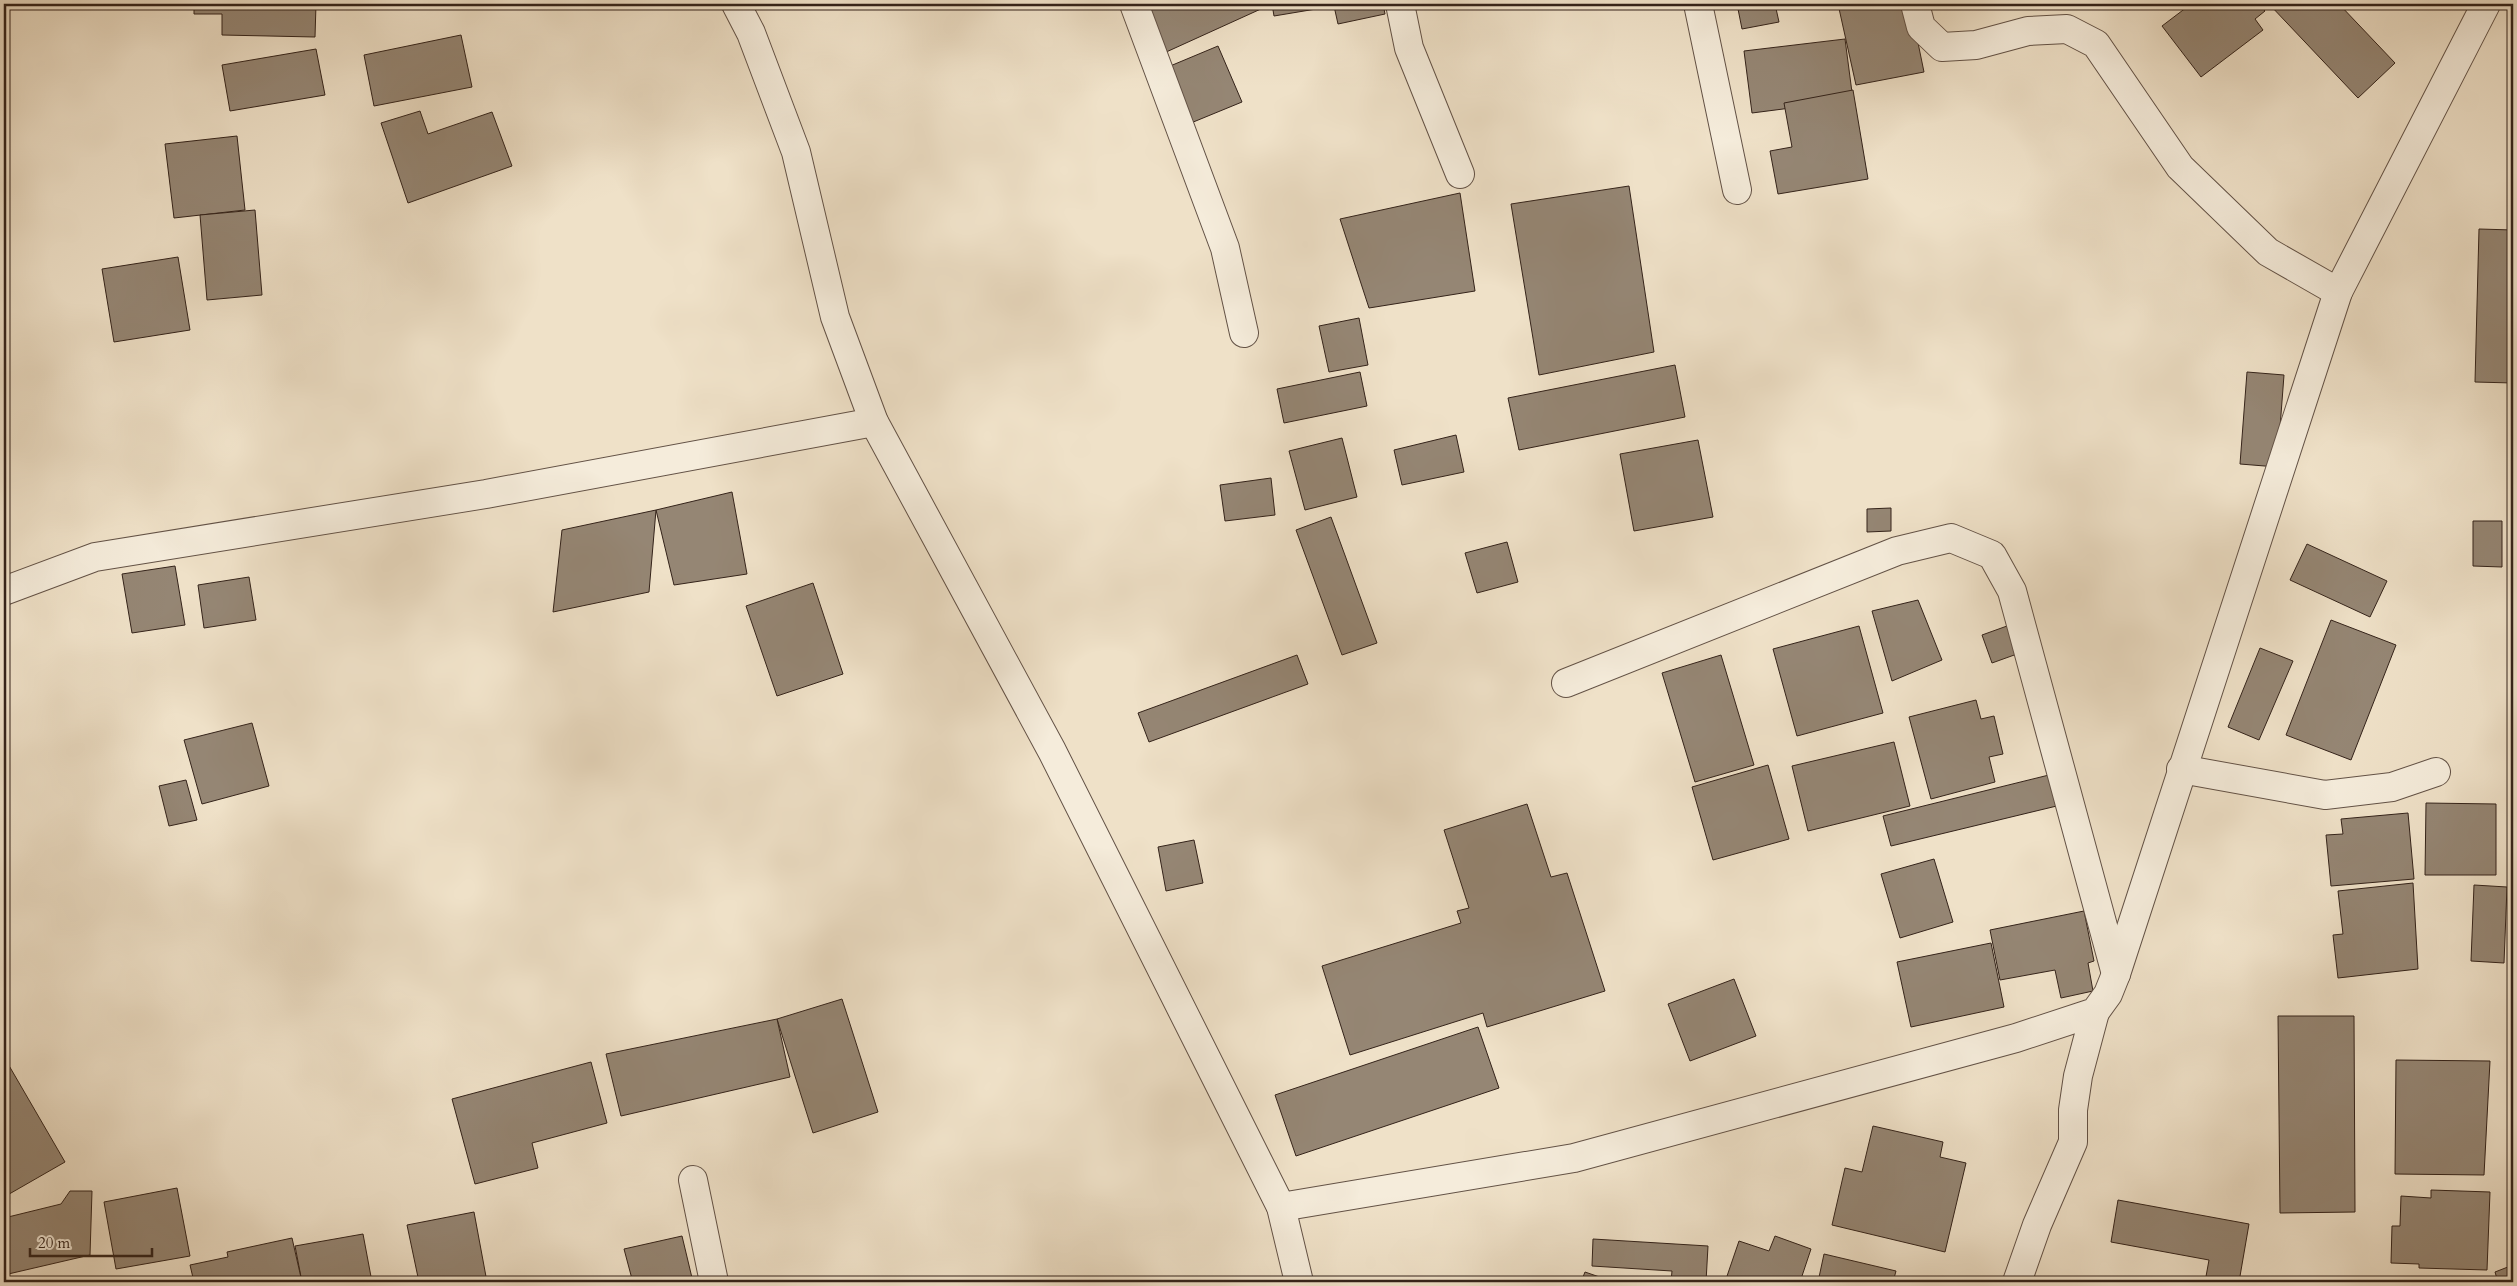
<svg xmlns="http://www.w3.org/2000/svg" width="2517" height="1286" viewBox="0 0 2517 1286" font-family="Cardo,serif">
<style>
.building{fill:#958674;stroke:#34231a}
.lines{fill:none;stroke-linecap:round;stroke-linejoin:round}
.minor-casing{stroke:#635246;stroke-width:30}
.minor{stroke:#f5ecdb;stroke-width:28}
</style>
<rect width="100%" height="100%" fill="#efe1c8"/>
<filter id="stains"><feTurbulence type="fractalNoise" baseFrequency=".004" numOctaves="4"/><feColorMatrix values="0 0 0 0 .2 0 0 0 0 .09 0 0 0 0 .02 0 0 0 .5 -.17"/></filter>
<radialGradient id="worn" r=".72"><stop offset=".6" stop-color="#630" stop-opacity="0"/><stop offset="1" stop-color="#630" stop-opacity=".3"/></radialGradient>
<g class="building">
<path d="M 194,4 L 316,4 L 315,37 L 222,35 L 222,14 L 194,14 Z"/>
<path d="M 1142,4 L 1261,4 L 1263,8 L 1164,53 Z"/>
<path d="M 1272,4 L 1383,4 L 1385,14 L 1338,24 L 1334,6 L 1274,16 Z"/>
<path d="M 1737,4 L 1775,4 L 1779,22 L 1742,29 Z"/>
<path d="M 1838,4 L 1910,4 L 1924,72 L 1856,85 Z"/>
<path d="M 2191,4 L 2259,4 L 2265,11 L 2255,19 L 2263,30 L 2201,77 L 2162,26 Z"/>
<path d="M 2269,4 L 2339,4 L 2395,63 L 2358,98 Z"/>
<path d="M 461,35 L 472,87 L 374,106 L 364,55 Z"/>
<path d="M 1845,39 L 1853,100 L 1752,113 L 1744,51 Z"/>
<path d="M 1218,46 L 1242,102 L 1186,125 L 1163,69 Z"/>
<path d="M 316,49 L 325,95 L 230,111 L 222,65 Z"/>
<path d="M 1853,90 L 1868,179 L 1778,194 L 1770,151 L 1792,147 L 1784,103 Z"/>
<path d="M 420,111 L 428,134 L 492,112 L 512,166 L 408,203 L 381,123 Z"/>
<path d="M 237,136 L 245,210 L 174,218 L 165,144 Z"/>
<path d="M 1629,186 L 1654,352 L 1539,375 L 1511,204 Z"/>
<path d="M 1460,193 L 1475,291 L 1369,308 L 1340,219 Z"/>
<path d="M 255,210 L 262,295 L 207,300 L 200,215 Z"/>
<path d="M 2479,229 L 2513,230 L 2513,383 L 2475,382 Z"/>
<path d="M 178,257 L 190,330 L 114,342 L 102,269 Z"/>
<path d="M 1359,318 L 1368,365 L 1329,372 L 1319,326 Z"/>
<path d="M 1675,365 L 1685,417 L 1519,450 L 1508,398 Z"/>
<path d="M 1360,372 L 1367,406 L 1284,423 L 1277,389 Z"/>
<path d="M 2247,372 L 2284,375 L 2277,467 L 2240,464 Z"/>
<path d="M 1456,435 L 1464,472 L 1402,485 L 1394,450 Z"/>
<path d="M 1342,438 L 1357,497 L 1305,510 L 1289,451 Z"/>
<path d="M 1698,440 L 1713,517 L 1634,531 L 1620,454 Z"/>
<path d="M 1271,478 L 1275,515 L 1225,521 L 1220,485 Z"/>
<path d="M 732,492 L 747,574 L 674,585 L 656,510 Z"/>
<path d="M 1891,508 L 1891,531 L 1867,532 L 1867,509 Z"/>
<path d="M 656,510 L 649,592 L 553,612 L 562,530 Z"/>
<path d="M 1331,517 L 1377,643 L 1342,655 L 1296,530 Z"/>
<path d="M 2473,521 L 2502,521 L 2502,567 L 2473,566 Z"/>
<path d="M 1507,542 L 1518,582 L 1477,593 L 1465,553 Z"/>
<path d="M 2307,544 L 2387,581 L 2370,617 L 2290,580 Z"/>
<path d="M 175,566 L 185,625 L 132,633 L 122,574 Z"/>
<path d="M 249,577 L 256,620 L 204,628 L 198,585 Z"/>
<path d="M 813,583 L 843,674 L 777,696 L 746,606 Z"/>
<path d="M 1918,600 L 1942,660 L 1892,681 L 1872,611 Z"/>
<path d="M 2331,620 L 2396,645 L 2351,760 L 2286,735 Z"/>
<path d="M 1859,626 L 1883,713 L 1797,736 L 1773,649 Z"/>
<path d="M 2007,626 L 2017,654 L 1992,663 L 1982,635 Z"/>
<path d="M 2260,648 L 2293,661 L 2259,740 L 2228,727 Z"/>
<path d="M 1297,655 L 1308,684 L 1149,742 L 1138,713 Z"/>
<path d="M 1721,655 L 1754,765 L 1695,782 L 1662,673 Z"/>
<path d="M 1976,700 L 1981,719 L 1994,716 L 2003,754 L 1989,757 L 1995,782 L 1931,799 L 1909,717 Z"/>
<path d="M 252,723 L 269,786 L 202,804 L 184,740 Z"/>
<path d="M 1894,742 L 1910,806 L 1808,831 L 1792,766 Z"/>
<path d="M 1768,765 L 1789,839 L 1713,860 L 1692,787 Z"/>
<path d="M 2057,773 L 2065,804 L 1891,846 L 1883,816 Z"/>
<path d="M 186,780 L 197,820 L 169,826 L 159,786 Z"/>
<path d="M 2426,803 L 2496,804 L 2496,875 L 2425,875 Z"/>
<path d="M 1527,804 L 1551,877 L 1567,873 L 1605,991 L 1487,1027 L 1483,1013 L 1350,1055 L 1322,966 L 1461,923 L 1457,911 L 1469,908 L 1444,830 Z"/>
<path d="M 2408,813 L 2414,879 L 2331,886 L 2326,835 L 2343,834 L 2341,819 Z"/>
<path d="M 1194,840 L 1203,883 L 1166,891 L 1158,847 Z"/>
<path d="M 1934,859 L 1953,922 L 1900,938 L 1881,874 Z"/>
<path d="M 2413,883 L 2418,969 L 2338,978 L 2333,935 L 2343,934 L 2338,891 Z"/>
<path d="M 2474,885 L 2507,887 L 2504,963 L 2471,961 Z"/>
<path d="M 2084,911 L 2094,961 L 2088,963 L 2093,991 L 2061,998 L 2055,970 L 2000,980 L 1990,930 Z"/>
<path d="M 1991,943 L 2004,1007 L 1911,1027 L 1897,962 Z"/>
<path d="M 1734,979 L 1756,1036 L 1690,1061 L 1668,1004 Z"/>
<path d="M 842,999 L 878,1112 L 813,1133 L 777,1019 Z"/>
<path d="M 2278,1016 L 2354,1016 L 2355,1212 L 2280,1213 Z"/>
<path d="M 777,1019 L 790,1077 L 621,1116 L 606,1054 Z"/>
<path d="M 1478,1027 L 1499,1088 L 1296,1156 L 1275,1095 Z"/>
<path d="M 4,1057 L 65,1162 L 4,1197 Z"/>
<path d="M 2396,1060 L 2490,1061 L 2484,1175 L 2395,1174 Z"/>
<path d="M 591,1062 L 607,1123 L 532,1143 L 538,1168 L 475,1184 L 452,1099 Z"/>
<path d="M 1873,1126 L 1943,1142 L 1940,1157 L 1966,1163 L 1945,1252 L 1832,1225 L 1845,1168 L 1862,1172 Z"/>
<path d="M 177,1188 L 190,1256 L 116,1269 L 104,1202 Z"/>
<path d="M 2431,1190 L 2490,1192 L 2487,1270 L 2419,1268 L 2419,1264 L 2391,1263 L 2392,1226 L 2400,1226 L 2401,1196 L 2431,1198 Z"/>
<path d="M 70,1191 L 92,1191 L 90,1255 L 4,1275 L 4,1218 L 61,1204 Z"/>
<path d="M 2118,1200 L 2249,1224 L 2239,1282 L 2205,1282 L 2209,1260 L 2111,1242 Z"/>
<path d="M 474,1212 L 487,1282 L 419,1282 L 407,1225 Z"/>
<path d="M 363,1234 L 372,1282 L 302,1282 L 295,1246 Z"/>
<path d="M 682,1236 L 693,1282 L 619,1282 L 632,1279 L 624,1249 Z"/>
<path d="M 1775,1236 L 1811,1249 L 1800,1282 L 1725,1282 L 1739,1241 L 1769,1251 Z"/>
<path d="M 292,1238 L 302,1282 L 194,1282 L 190,1265 L 228,1257 L 227,1252 Z"/>
<path d="M 1593,1239 L 1708,1246 L 1706,1282 L 1671,1282 L 1672,1271 L 1592,1266 Z"/>
<path d="M 1824,1254 L 1896,1271 L 1893,1282 L 1818,1282 Z"/>
<path d="M 2513,1265 L 2513,1282 L 2498,1282 L 2495,1272 Z"/>
<path d="M 1585,1272 L 1614,1282 L 1581,1282 Z"/>
</g>
<g class="lines">
<defs>
<g id="minor">
<path d="M 736,4 L 751,33 L 796,152 L 835,317 L 874,422 L 1052,751 L 1281,1207 L 1299,1282"/>
<path d="M 1134,4 L 1225,248 L 1244,333"/>
<path d="M 1400,4 L 1409,48 L 1460,174"/>
<path d="M 1698,4 L 1737,190"/>
<path d="M 1915,4 L 1921,27 L 1942,47 L 1976,45 L 2028,31 L 2067,29 L 2096,44 L 2180,167 L 2268,252 L 2338,292"/>
<path d="M 4,591 L 95,557 L 486,494 L 874,422"/>
<path d="M 1566,683 L 1897,551 L 1951,538 L 1992,555 L 2012,591 L 2116,974"/>
<path d="M 2181,769 L 2325,795 L 2392,787 L 2436,772"/>
<path d="M 693,1180 L 714,1282"/>
<path d="M 1281,1207 L 1574,1158 L 2016,1038 L 2095,1012 L 2108,994 L 2116,974 L 2338,292 L 2486,4"/>
<path d="M 2017,1282 L 2037,1225 L 2073,1142 L 2073,1110 L 2078,1076 L 2095,1012"/>
</g>
</defs>
<use href="#minor" class="minor-casing"/>
<use href="#minor" class="minor"/>
</g>
<rect width="2517" height="1286" fill="none" stroke="#efe1c8" stroke-width="20"/>
<rect x="5" y="5" width="2507" height="1276" fill="none" stroke="#34231a" stroke-width="2.5"/>
<rect x="10" y="10" width="2497" height="1266" fill="none" stroke="#34231a"/>
<path d="M30 1248v8h122v-8" fill="none" stroke="#34231a" stroke-width="2.5"/>
<text x="38" y="1248" font-size="15" fill="#34231a" stroke="#f5ecdb" stroke-width="4" paint-order="stroke">20 m</text>
<rect width="100%" height="100%" filter="url(#stains)"/>
<rect width="100%" height="100%" fill="url(#worn)"/>
</svg>
